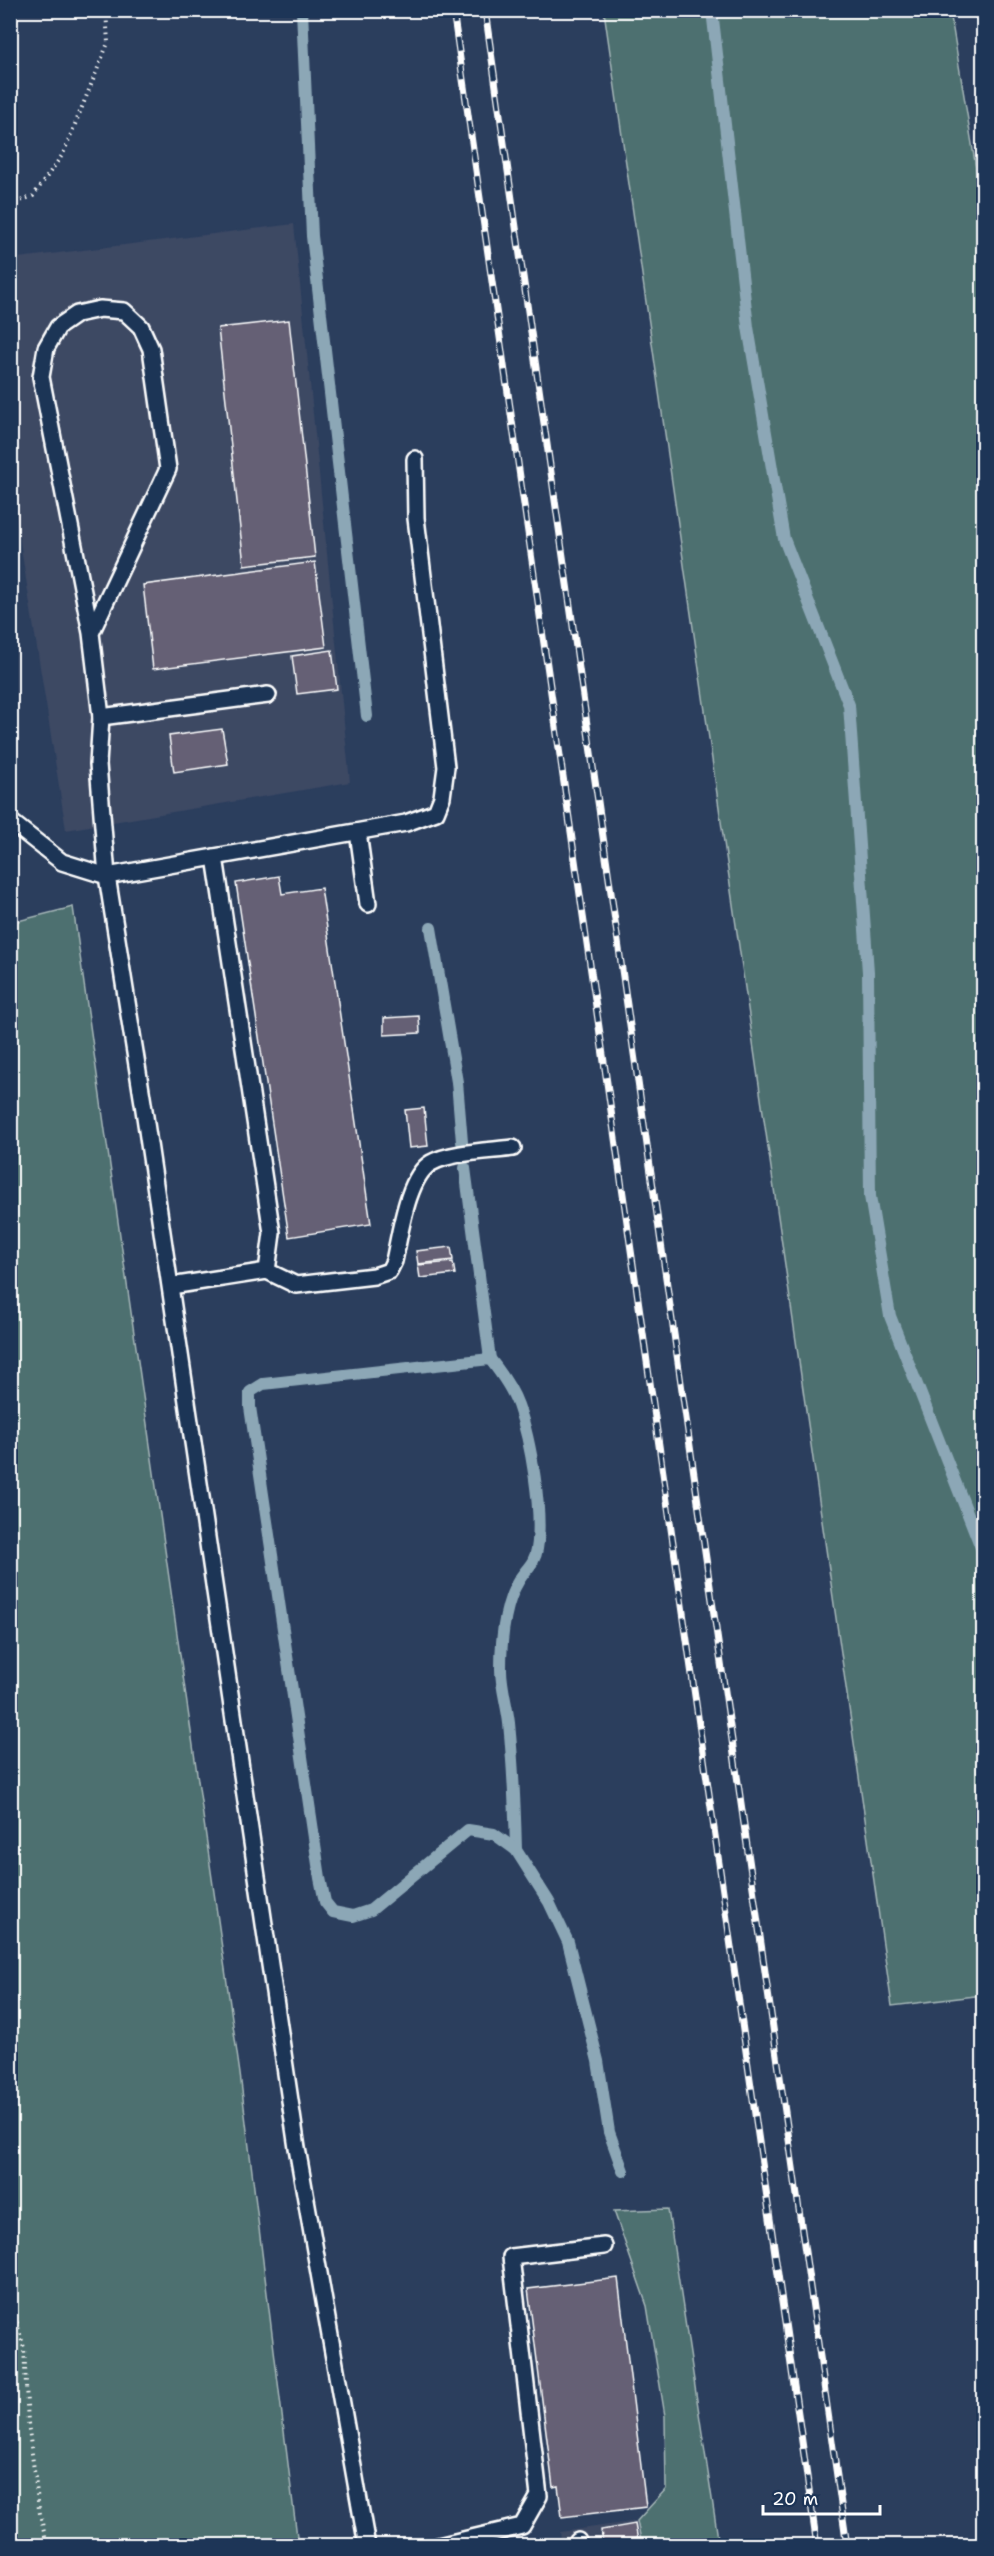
<svg xmlns="http://www.w3.org/2000/svg" width="994" height="2556" viewBox="0 0 994 2556" font-family="'Shantell Sans',sans-serif">
<style>
.built{fill:#3c4864}
.green{fill:#4d6f70;stroke:#a6b7b8;stroke-width:1.5}
.lines{fill:none;stroke-linecap:round;stroke-linejoin:round}
.stream{stroke:#8ca7b6;stroke-width:12}
.building{fill:#656074;stroke:#fff;stroke-width:1.5}
.service-casing{stroke:#fff;stroke-width:20}
.path{stroke:#fff;stroke-width:4;stroke-dasharray:1.5 4.5;stroke-linecap:butt}
.service{stroke:#1d3557;stroke-width:15}
.rail-casing{stroke:#fff;stroke-width:7}
.rail{stroke:#1d3557;stroke-width:4.5;stroke-dasharray:14;stroke-linecap:butt}
</style>
<rect width="100%" height="100%" fill="#2b3e5d"/>
<filter id="ink" filterUnits="userSpaceOnUse"><feTurbulence type="fractalNoise" baseFrequency=".0167" numOctaves="2"/><feDisplacementMap in="SourceGraphic" scale="12" xChannelSelector="R" yChannelSelector="G"/><feConvolveMatrix kernelMatrix="1 2 1 2 8 2 1 2 1" color-interpolation-filters="sRGB"/></filter>
<g filter="url(#ink)">
<g class="built">
<path d="M 294,224 L 350,782 L 66,830 L 11,485 L 10,259 Z"/>
<path d="M 637,2521 L 642,2545 L 562,2545 L 560,2532 Z"/>
</g>
<g class="green">
<path d="M 604,11 L 950,11 L 984,217 L 983,1995 L 892,2006 Z"/>
<path d="M 73,907 L 240,2074 L 298,2545 L 11,2545 L 10,923 Z"/>
<path d="M 668,2209 L 719,2545 L 642,2545 L 637,2521 L 666,2489 L 665,2416 L 647,2306 L 614,2211 Z"/>
</g>
<g class="lines">
<g class="stream">
<path d="M 302,10 L 312,236 L 367,716"/>
<path d="M 712,10 L 748,327 L 784,539 L 849,705 L 868,972 L 870,1196 L 890,1316 L 984,1555"/>
<path d="M 431,928 L 457,1082 L 462,1142"/>
<path d="M 465,1168 L 490,1359 C 501,1373 512,1388 518,1405 C 531,1441 543,1512 537,1549 C 535,1563 526,1569 519,1580 C 504,1604 501,1641 501,1669 C 501,1687 507,1705 509,1723 C 513,1765 515,1807 516,1850"/>
<path d="M 490,1359 L 263,1384 L 250,1392 L 250,1407 L 320,1878 L 325,1902 L 333,1912 L 353,1916 L 371,1910 L 468,1830 L 494,1834 L 516,1850 L 549,1902 L 568,1942 L 598,2061 L 609,2132 L 623,2171"/>
</g>
</g>
<g class="building">
<path d="M 289,320 L 315,557 L 244,565 L 218,328 Z"/>
<path d="M 315,562 L 326,647 L 153,669 L 143,585 Z"/>
<path d="M 332,650 L 337,689 L 297,694 L 292,656 Z"/>
<path d="M 222,729 L 228,764 L 174,772 L 169,736 Z"/>
<path d="M 279,876 L 282,894 L 321,888 L 371,1224 L 289,1237 L 236,883 Z"/>
<path d="M 419,1016 L 420,1033 L 384,1035 L 384,1018 Z"/>
<path d="M 424,1108 L 428,1146 L 409,1148 L 405,1110 Z"/>
<path d="M 451,1247 L 453,1260 L 418,1264 L 416,1251 Z"/>
<path d="M 453,1262 L 455,1274 L 420,1278 L 418,1265 Z"/>
<path d="M 618,2278 L 646,2507 L 562,2517 L 558,2486 L 553,2487 L 528,2289 Z"/>
<path d="M 635,2524 L 639,2546 L 603,2546 L 601,2530 Z"/>
</g>
<g class="lines">
<defs>
<g id="service">
<path d="M 91,633 L 168,469 L 151,349 L 141,327 L 124,311 L 100,309 L 77,314 L 58,327 L 46,348 L 41,377 L 91,633 L 101,717 L 98,764 L 107,876 L 143,1103 L 297,2148 L 367,2546"/>
<path d="M 101,717 L 268,695"/>
<path d="M 10,821 L 62,862 L 107,876 L 406,823 L 436,812 L 442,797 L 446,767 L 416,518 L 415,459"/>
<path d="M 358,832 L 368,904"/>
<path d="M 215,857 L 272,1233 L 267,1271"/>
<path d="M 171,1286 L 267,1271 L 296,1285 L 374,1276 L 389,1271 L 394,1261 C 400,1235 407,1177 431,1163 C 450,1152 491,1151 513,1148"/>
<path d="M 578,2541 L 579,2546"/>
<path d="M 438,2546 L 522,2526 L 539,2496 L 511,2257 L 604,2246"/>
</g>
</defs>
<use href="#service" class="service-casing"/>
<g class="path">
<path d="M 10,205 L 33,196 L 63,154 L 108,43 L 106,10"/>
<path d="M 10,2299 L 24,2348 L 28,2423 L 39,2509 L 47,2546"/>
</g>
<use href="#service" class="service"/>
<defs>
<g id="rail">
<path d="M 453,10 L 817,2546"/>
<path d="M 485,10 L 847,2546"/>
</g>
</defs>
<use href="#rail" class="rail-casing"/>
<use href="#rail" class="rail"/>
</g>
</g>
<rect width="994" height="2556" fill="none" stroke="#1d3557" stroke-width="36"/>
<rect x="18" y="18" width="958" height="2520" fill="none" stroke="#fff" stroke-width="2" filter="url(#ink)"/>
<path d="M763 2505v9h117v-9" fill="none" stroke="#ffffff" stroke-width="3"/>
<text x="772" y="2505" font-size="18" fill="#ffffff" stroke="#1d3557" stroke-width="4.5" paint-order="stroke">20 m</text>
</svg>
